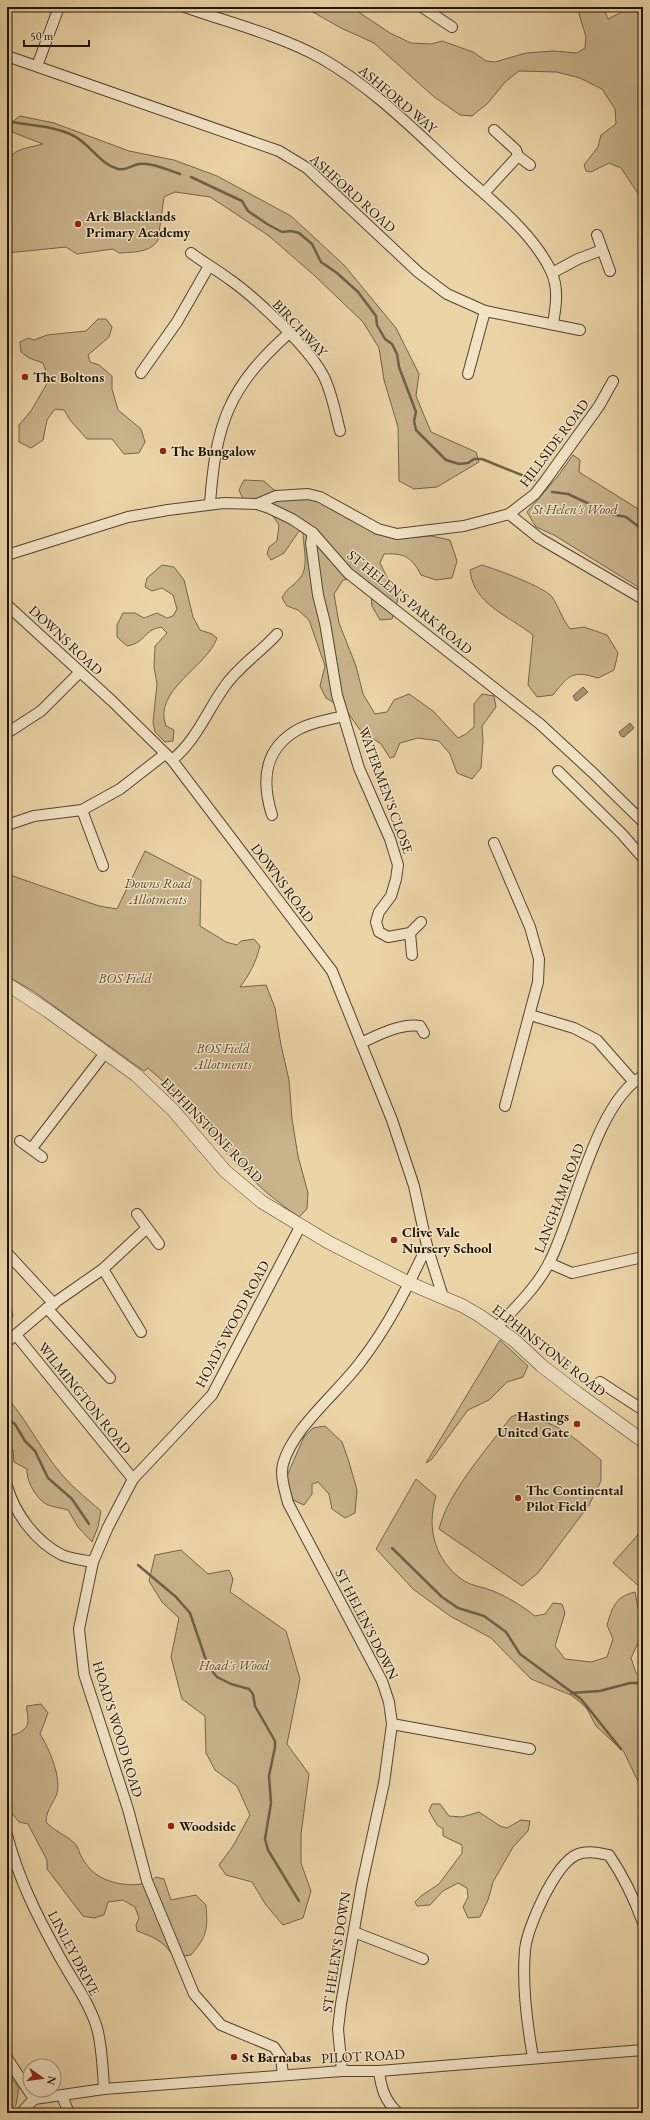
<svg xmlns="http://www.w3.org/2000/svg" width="650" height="2120" viewBox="0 0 650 2120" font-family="'EB Garamond',serif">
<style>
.green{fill:#c8b38b;stroke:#73644a}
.water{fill:#a59370;stroke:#6f6046}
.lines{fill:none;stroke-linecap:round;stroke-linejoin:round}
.stream{stroke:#6f6046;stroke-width:2.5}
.minor-casing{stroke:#514430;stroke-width:12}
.tertiary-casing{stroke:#514430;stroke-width:14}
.minor{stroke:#f2e3c5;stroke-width:10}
.tertiary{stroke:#f2e3c5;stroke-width:13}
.poi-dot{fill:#8f2418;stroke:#f2e3c5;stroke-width:1.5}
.labels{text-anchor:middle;stroke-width:3;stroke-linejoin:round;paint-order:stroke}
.street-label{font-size:14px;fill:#1e1408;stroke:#f2e3c5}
.poi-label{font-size:14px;font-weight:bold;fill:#1e1408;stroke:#f2e3c5;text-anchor:start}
.park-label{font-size:14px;font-style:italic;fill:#5a4c36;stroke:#f2e3c5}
</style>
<rect width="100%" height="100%" fill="#ebd4a6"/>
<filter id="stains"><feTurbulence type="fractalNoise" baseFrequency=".005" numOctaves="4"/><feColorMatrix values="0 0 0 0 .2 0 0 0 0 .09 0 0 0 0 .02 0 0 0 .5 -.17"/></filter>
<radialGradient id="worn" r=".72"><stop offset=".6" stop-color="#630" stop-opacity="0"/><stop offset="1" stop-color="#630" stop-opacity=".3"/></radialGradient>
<g class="green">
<path d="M 304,7 L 351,7 L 390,33 L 411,43 L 431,44 L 442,41 L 473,52 L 486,61 L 495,62 L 526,53 L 554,51 L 577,53 L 585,48 L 586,37 L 577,7 L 603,7 L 608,19 L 628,9 L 637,12 L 643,22 L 643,201 L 621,168 L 609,163 L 591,172 L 586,171 L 584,165 L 598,147 L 601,135 L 616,124 L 615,109 L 602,89 L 580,78 L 557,72 L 519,71 L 505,82 L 488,103 L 472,116 L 460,115 L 433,96 L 374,43 L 341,28 Z"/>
<path d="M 20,116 L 54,123 L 129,151 L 174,160 L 217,176 L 291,216 L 344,265 L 396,328 L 419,374 L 416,396 L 431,432 L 476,452 L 479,462 L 437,487 L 414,489 L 399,481 L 398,427 L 384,380 L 379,348 L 363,322 L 315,276 L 269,236 L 221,204 L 210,197 L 175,192 L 164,197 L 158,240 C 150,253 133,252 119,253 L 113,249 L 77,254 L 66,247 L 7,253 L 7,163 C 12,148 29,148 43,144 L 12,132 L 12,122 Z"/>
<path d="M 98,319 L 106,319 L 112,327 L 109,337 L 88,355 L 90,362 L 99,365 L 112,376 L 112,389 L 118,410 L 141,429 L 145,442 L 139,453 L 124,454 L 112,439 L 87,439 L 70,420 L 64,410 L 55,409 L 47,420 L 43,440 L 31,448 L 19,442 L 19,425 L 31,411 L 49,380 L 43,363 L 29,358 L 21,352 L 20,342 L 28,338 L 34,340 L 47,335 L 86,331 Z"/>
<path d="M 573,455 L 580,460 L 579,472 L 643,512 L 643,590 L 554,535 L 536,527 L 527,512 L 558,476 Z"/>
<path d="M 244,480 L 264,481 L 274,490 L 291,492 L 330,505 L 375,534 L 404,538 L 431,536 L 450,540 L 457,561 L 452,578 L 436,580 L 421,575 C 412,557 404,553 384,554 L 380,563 L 398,599 L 392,619 L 380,620 L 372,606 L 370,583 L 359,577 L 343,580 L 334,594 L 339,623 L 356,666 L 363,694 L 375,714 L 387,712 L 394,700 L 409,694 L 433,711 L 458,738 L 466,734 L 474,727 L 474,704 L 482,694 L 494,696 L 496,707 L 482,726 L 483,741 L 481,768 L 472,779 L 457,773 L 450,754 L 439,741 L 418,738 L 400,743 L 394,757 L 390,758 L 381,744 L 360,730 L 346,710 L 326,698 L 320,686 L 325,666 L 309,620 L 298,610 L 287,606 L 282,598 C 287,587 292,588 299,579 C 310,568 303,547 303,533 L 299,531 L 284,553 L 271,560 L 267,554 L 269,547 L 277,541 L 279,525 L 264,503 L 243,499 L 239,490 Z"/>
<path d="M 162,565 L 174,567 L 184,580 L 193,617 L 200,630 L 212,634 L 217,638 C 207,667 152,691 166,726 L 174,730 L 173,741 L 165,742 L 155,732 L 153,722 L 157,684 L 154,667 L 155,646 L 167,633 L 161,627 C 143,630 146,643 127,646 L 117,637 L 117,625 L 123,613 L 135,613 L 144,618 L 157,613 L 167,618 L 173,616 L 177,609 L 173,595 L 162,588 L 152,591 L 145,587 L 147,578 Z"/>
<path d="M 482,565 C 495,569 545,587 552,597 C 559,607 562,619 570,629 L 584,627 L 607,635 L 618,653 L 614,670 L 598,678 C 572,670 569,675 553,695 L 537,697 L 528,685 L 533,635 C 509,616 473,604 470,570 Z"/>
<path d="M 145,851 L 201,880 L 200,926 L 226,942 L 237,945 L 241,941 L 254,939 L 260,946 C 256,962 250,974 240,987 L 266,985 L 275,1008 L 281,1045 L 289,1080 L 292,1119 L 298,1156 L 308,1193 L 307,1209 L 299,1217 C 269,1197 243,1172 219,1145 C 209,1132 200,1118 189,1106 C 176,1093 162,1080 148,1068 L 144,1071 L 33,991 L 7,976 L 7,874 L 99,906 L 117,909 Z"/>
<path d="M 7,1294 L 9,1295 L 13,1316 L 8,1322 Z"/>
<path d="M 500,1340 L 528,1366 L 523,1377 L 507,1382 L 489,1400 L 468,1410 L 432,1459 L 426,1463 Z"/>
<path d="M 7,1401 L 10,1401 C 29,1424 43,1453 63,1476 C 74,1489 89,1500 101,1511 L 98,1527 L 92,1542 L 78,1527 L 68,1510 C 62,1508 51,1507 46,1504 C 36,1498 26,1481 27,1469 L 14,1462 L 13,1450 L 7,1444 Z"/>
<path d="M 516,1415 C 556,1420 572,1436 601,1460 L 601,1481 L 589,1505 L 538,1573 L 522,1586 L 439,1529 C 448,1492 488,1448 511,1417 Z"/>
<path d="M 325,1426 L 342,1442 L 349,1462 L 357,1490 L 355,1513 L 345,1518 L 332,1509 L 329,1494 L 318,1482 L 312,1484 L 312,1494 L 304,1505 L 293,1500 L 286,1478 L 304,1437 L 313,1428 Z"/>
<path d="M 416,1479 L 436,1496 C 426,1529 435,1561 464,1581 C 472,1586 484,1587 493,1591 C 508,1597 522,1606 535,1616 L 545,1614 L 553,1603 L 562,1604 L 565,1613 L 555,1646 L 565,1659 L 591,1662 L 607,1657 L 613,1639 L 607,1625 C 613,1606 615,1597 635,1592 L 643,1632 L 631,1658 L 636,1673 L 643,1678 L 643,1792 L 624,1752 L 596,1726 L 587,1709 L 580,1702 L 571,1695 L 531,1679 L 491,1638 L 450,1616 L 413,1589 L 376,1549 Z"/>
<path d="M 643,1529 L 643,1590 L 613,1563 Z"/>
<path d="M 181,1550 L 208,1574 L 229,1570 L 233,1579 L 230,1592 L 286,1631 L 300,1679 L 287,1744 L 309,1774 L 301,1834 L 301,1863 L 311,1891 L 303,1918 L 283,1925 L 266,1905 L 252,1882 L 226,1875 L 219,1865 L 233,1846 L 250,1815 L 237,1786 L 215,1770 L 206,1753 L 205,1716 L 182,1699 L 171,1657 L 179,1618 L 162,1602 L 149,1581 L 155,1555 Z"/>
<path d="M 41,1704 L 48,1713 L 40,1734 C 49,1748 63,1780 56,1796 C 51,1807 47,1809 46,1822 C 54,1831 64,1834 73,1842 C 78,1845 79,1853 82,1858 C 85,1863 91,1871 96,1874 C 110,1885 143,1890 156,1877 L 164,1879 L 171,1900 L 196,1895 L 206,1905 C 208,1930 207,1936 191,1955 L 183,1956 L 171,1953 C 162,1940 151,1936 137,1931 L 136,1925 L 139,1918 L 135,1907 L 123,1900 L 108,1902 L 104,1915 L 94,1918 L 83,1916 L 47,1869 L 47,1860 L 28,1824 L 19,1822 L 7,1807 L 7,1736 C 16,1735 29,1731 28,1719 C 28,1713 26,1712 27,1706 Z"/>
<path d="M 432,1804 L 440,1804 L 449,1816 L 462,1817 L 479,1812 L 500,1826 L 507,1828 L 521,1820 L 530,1821 L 528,1831 L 513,1847 L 493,1882 L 488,1900 L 480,1917 L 468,1918 L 463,1907 L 468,1897 L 467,1888 L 458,1883 L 443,1891 L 430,1905 L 417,1906 L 415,1902 L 421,1896 L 439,1884 L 462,1853 L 462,1845 L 443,1836 L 443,1829 L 437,1825 L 429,1811 Z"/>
<path d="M 7,2072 L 19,2088 L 16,2105 L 9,2111 L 7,2104 Z"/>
</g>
<g class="water">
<path d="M 583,687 L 588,692 L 577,701 L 575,700 L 573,696 Z"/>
<path d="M 630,723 L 634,728 L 624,737 L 621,736 L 619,732 Z"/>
</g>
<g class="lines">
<g class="stream">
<path d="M 7,121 C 28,126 52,125 72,135 C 90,143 99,164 118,169 C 126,171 132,165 139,164 C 151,162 168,170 180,174"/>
<path d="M 191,177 L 242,201 L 248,211 L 267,224 L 282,232 L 291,231 L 299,233 L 312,244 L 321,262 L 337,273 L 358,292 L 376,316 L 377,325 L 385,339 L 392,344 L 397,354 L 399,367 L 416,412 L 414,421 L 416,430 L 446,460 L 459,464 L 468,463 L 474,459 L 482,459 L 534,480"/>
<path d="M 552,492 L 568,494 L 611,514 L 626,517 L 643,530"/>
<path d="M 7,1419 L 15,1424 L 25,1441 L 35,1451 L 48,1478 L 72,1499 L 89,1524"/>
<path d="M 392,1548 L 442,1597 L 458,1608 L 484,1616 L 506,1632 L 520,1654 L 581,1699 L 621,1749"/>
<path d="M 138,1565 L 176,1597 L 190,1613 L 208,1666 L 217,1677 L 231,1684 L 249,1689 L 253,1694 L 255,1706 L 275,1741 L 275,1747 L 269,1776 L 271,1803 L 265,1839 L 268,1850 L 299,1901"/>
<path d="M 571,1693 L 600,1691 L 630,1683 L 643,1683"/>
</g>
<defs>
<g id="minor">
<path d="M 185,7 C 230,23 279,35 321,58 C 375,89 416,132 461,173 C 492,201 533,233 551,271 C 559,288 556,306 553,324"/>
<path d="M 422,7 L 452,27"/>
<path d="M 7,56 L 279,151 L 307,168 L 418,272 L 447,294 L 485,311 L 580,330"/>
<path d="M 37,66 L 59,7"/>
<path d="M 518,156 L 530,165"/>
<path d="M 484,193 L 518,156 L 516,150 L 494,130"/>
<path d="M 597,235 L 610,271"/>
<path d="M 191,253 C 203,262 217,270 229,279 C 255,297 308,347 323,375 C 332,392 335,412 340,431"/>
<path d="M 552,273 L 578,259 L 602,250"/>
<path d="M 141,373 L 177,322 L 209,266"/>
<path d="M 468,374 L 485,311"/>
<path d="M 210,503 C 216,424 228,388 288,334"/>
<path d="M 257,504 L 276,496 L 308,494 L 320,497 L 378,529 L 397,534 L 464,526 L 509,514 L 535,494 L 545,481 L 599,406 L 613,381"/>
<path d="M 509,514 L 539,538 L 643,599"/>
<path d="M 313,533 L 311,543 L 318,595 L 325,623 L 337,695 L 359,768 L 390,839 L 398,865 L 396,879 L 391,896 L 379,912 L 376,922 L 379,932 L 388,937 L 410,933 L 421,922"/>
<path d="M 7,555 L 128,517 L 168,510 L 224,503 L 257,504 L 269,508 L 292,519 L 313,533 L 348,573 L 540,724 L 592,772 L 643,822"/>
<path d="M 7,605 L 112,701 L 172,760 L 332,971 L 392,1120 L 414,1186 L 427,1246 L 443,1297"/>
<path d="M 7,733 L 41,711 L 80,672"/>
<path d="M 172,760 C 196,741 207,711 225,686 C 239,666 261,652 277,634"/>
<path d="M 558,771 L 622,834 L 643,858"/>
<path d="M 82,810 L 103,866"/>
<path d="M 272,815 C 261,780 264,748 299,729 C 312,722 329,720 343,716"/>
<path d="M 7,825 L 34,816 L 82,810 L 120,789 L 165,754"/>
<path d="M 494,843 L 530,927 L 539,959 L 538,982 L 505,1106"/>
<path d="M 410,933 L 412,955"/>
<path d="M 530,1015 L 574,1028 L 597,1040 L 633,1081"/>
<path d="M 361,1043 C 378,1035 401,1023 420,1026 L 424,1033"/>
<path d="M 20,1141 L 42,1157"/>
<path d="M 32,1148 L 105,1053"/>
<path d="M 137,1214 L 159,1244"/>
<path d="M 7,1253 L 54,1304"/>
<path d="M 549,1263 L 572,1273 L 643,1257"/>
<path d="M 103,1269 L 141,1332"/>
<path d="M 47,1308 L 110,1378"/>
<path d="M 496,1328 C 515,1308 538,1286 550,1261 C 574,1214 596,1101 643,1076"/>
<path d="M 16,1335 L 133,1479"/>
<path d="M 7,1342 L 47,1308 L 103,1269 L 147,1228"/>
<path d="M 600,1382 L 643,1410"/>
<path d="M 7,1486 C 15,1514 36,1542 62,1555 C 71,1559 83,1560 93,1562"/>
<path d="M 392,1724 L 530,1749"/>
<path d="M 7,1835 C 18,1877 36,1914 57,1952 C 70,1977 89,2001 97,2028 C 102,2047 103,2069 104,2089"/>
<path d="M 354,1932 L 423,1959"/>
<path d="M 533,2057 C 527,2024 522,1985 525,1950 C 527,1927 555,1865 576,1855 C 587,1850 598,1853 609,1855 C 624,1877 634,1898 643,1923"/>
<path d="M 7,2058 L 34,2099"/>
<path d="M 342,2071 L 338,2029 L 341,2004 L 362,1884 L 384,1783 L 392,1724 L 389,1702 L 382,1681 L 288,1503 C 285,1490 280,1477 283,1464 C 293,1427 340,1391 362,1360 C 389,1325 408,1286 427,1246"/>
<path d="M 379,2071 C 381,2088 385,2101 398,2113"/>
<path d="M 283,2075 L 281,2057 L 274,2047 L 221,2025 L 194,1994 L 147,1881 L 128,1809 L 84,1674 L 79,1629 L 93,1562 L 108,1527 L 133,1479 L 212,1395 L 300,1227"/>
<path d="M 62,2096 L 69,2113"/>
<path d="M 21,2113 L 34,2099 L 104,2089 L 342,2071 L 379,2071 L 643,2050"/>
</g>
<path id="tertiary" d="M 7,984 L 48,1011 L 136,1075 L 173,1110 L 225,1171 L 262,1202 L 328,1242 L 409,1283 L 463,1306 L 480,1316 L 514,1340 L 542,1366 L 577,1393 L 643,1441"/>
</defs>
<use href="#minor" class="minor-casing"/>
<use href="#tertiary" class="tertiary-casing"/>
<use href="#minor" class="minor"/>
<use href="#tertiary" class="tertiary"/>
</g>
<g class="poi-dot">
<circle cx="78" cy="224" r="4"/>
<circle cx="25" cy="377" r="4"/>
<circle cx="163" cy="451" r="4"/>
<circle cx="394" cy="1240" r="4"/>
<circle cx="577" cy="1424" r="4"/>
<circle cx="518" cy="1498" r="4"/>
<circle cx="171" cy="1826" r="4"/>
<circle cx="234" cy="2057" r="4"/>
</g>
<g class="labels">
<g class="street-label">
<text transform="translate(398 99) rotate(40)" y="5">ASHFORD WAY</text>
<text transform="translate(353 193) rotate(42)" y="5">ASHFORD ROAD</text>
<text transform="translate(300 328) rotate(47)" y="5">BIRCHWAY</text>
<text transform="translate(554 443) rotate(-53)" y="5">HILLSIDE ROAD</text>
<text transform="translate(410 602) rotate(39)" y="5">ST HELEN'S PARK ROAD</text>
<text transform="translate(66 640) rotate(43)" y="5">DOWNS ROAD</text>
<text transform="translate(386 790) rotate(70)" y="5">WATERMEN'S CLOSE</text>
<text transform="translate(283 883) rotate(53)" y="5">DOWNS ROAD</text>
<text transform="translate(212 1130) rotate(46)" y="5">ELPHINSTONE ROAD</text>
<text transform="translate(559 1198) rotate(-69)" y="5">LANGHAM ROAD</text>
<text transform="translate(232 1324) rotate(-62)" y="5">HOAD'S WOOD ROAD</text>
<text transform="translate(549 1350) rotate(38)" y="5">ELPHINSTONE ROAD</text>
<text transform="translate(85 1398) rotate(51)" y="5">WILMINGTON ROAD</text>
<text transform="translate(367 1624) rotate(63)" y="5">ST HELEN'S DOWN</text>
<text transform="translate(118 1729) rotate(73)" y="5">HOAD'S WOOD ROAD</text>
<text transform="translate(336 1952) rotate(-81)" y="5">ST HELEN'S DOWN</text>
<text transform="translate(74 1953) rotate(62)" y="5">LINLEY DRIVE</text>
<text transform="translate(363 2056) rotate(-3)" y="5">PILOT ROAD</text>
</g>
<g class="poi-label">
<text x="86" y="221">Ark Blacklands<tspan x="86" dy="16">Primary Academy</tspan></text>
<text x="33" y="382">The Boltons</text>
<text x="171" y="456">The Bungalow</text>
<text x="402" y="1237">Clive Vale<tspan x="402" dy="16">Nursery School</tspan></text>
<text x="569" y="1421" text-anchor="end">Hastings<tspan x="569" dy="16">United Gate</tspan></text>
<text x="526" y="1495">The Continental<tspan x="526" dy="16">Pilot Field</tspan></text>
<text x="179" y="1831">Woodside</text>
<text x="242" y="2062">St Barnabas</text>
</g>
<g class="park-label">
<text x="575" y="514">St Helen's Wood</text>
<text x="158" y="888">Downs Road<tspan x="158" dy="16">Allotments</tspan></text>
<text x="125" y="983">BOS Field</text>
<text x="223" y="1053">BOS Field<tspan x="223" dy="16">Allotments</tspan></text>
<text x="234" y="1670">Hoad's Wood</text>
</g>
</g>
<rect width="650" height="2120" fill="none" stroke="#ebd4a6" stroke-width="24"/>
<rect x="8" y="8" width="634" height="2104" fill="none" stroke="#1e1408" stroke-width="2"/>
<rect x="12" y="12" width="626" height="2096" fill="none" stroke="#1e1408"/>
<g transform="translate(42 2078) rotate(104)"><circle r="19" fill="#f2e3c5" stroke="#9d9079"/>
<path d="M0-3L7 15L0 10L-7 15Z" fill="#8f2418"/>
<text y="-6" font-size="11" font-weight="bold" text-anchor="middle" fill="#1e1408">N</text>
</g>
<path d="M24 40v6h65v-6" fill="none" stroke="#1e1408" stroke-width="2"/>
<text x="30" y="40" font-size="12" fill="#1e1408" stroke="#f2e3c5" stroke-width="3" paint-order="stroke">50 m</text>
<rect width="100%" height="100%" filter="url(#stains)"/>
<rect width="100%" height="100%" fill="url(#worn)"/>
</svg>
